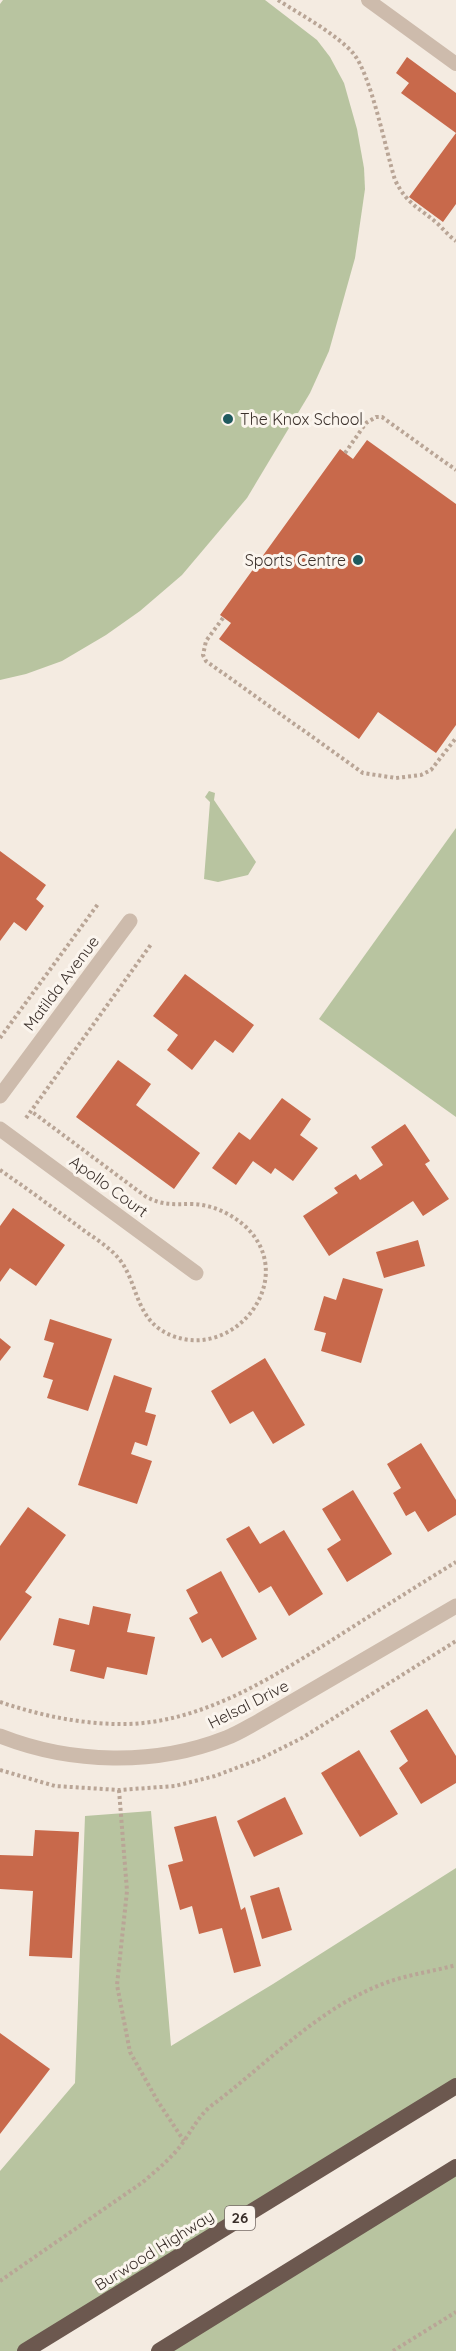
<svg xmlns="http://www.w3.org/2000/svg" width="456" height="2351" viewBox="0 0 456 2351" font-family="Quicksand,sans-serif">
<style>
.green{fill:#b8c4a0}
.building{fill:#c8694b}
.lines{fill:none;stroke-linecap:round;stroke-linejoin:round}
.path{stroke:#b9a596;stroke-width:4;stroke-dasharray:3 3;stroke-linecap:butt}
.service{stroke:#cdbbac;stroke-width:14}
.minor{stroke:#cdbbac;stroke-width:15}
.trunk{stroke:#6c584f;stroke-width:16}
.poi-dot{fill:#1f5a5e;stroke:#fbf5ee;stroke-width:2}
.labels{text-anchor:middle;stroke-width:6;stroke-linejoin:round;paint-order:stroke}
.shield{fill:#fbf5ee;stroke:#756b66;stroke-width:1.5}
.shield-label{font-size:15px;font-weight:bold;fill:#3b302b}
.poi-label{font-size:16px;fill:#3b302b;stroke:#fbf5ee;text-anchor:start}
.street-label{font-size:16px;fill:#3b302b;stroke:#fbf5ee}
</style>
<rect width="100%" height="100%" fill="#f4ebe1"/>
<g class="green">
<path d="M 3,0 L 265,0 L 317,40 L 330,57 L 344,83 L 357,129 L 364,168 L 365,189 L 355,258 L 329,351 L 310,393 L 247,498 L 182,575 L 140,611 L 106,635 L 62,661 L 26,674 L 0,680 L 0,4 Z"/>
<path d="M 209,791 L 215,793 L 214,800 L 256,862 L 248,875 L 218,882 L 204,879 L 210,802 L 205,797 Z"/>
<path d="M 456,828 L 456,1117 L 319,1019 Z"/>
<path d="M 151,1811 L 171,2046 L 273,1984 L 456,1868 L 456,2086 L 25,2351 L 0,2351 L 0,2171 L 75,2083 L 85,1816 Z"/>
<path d="M 456,2167 L 456,2351 L 159,2351 Z"/>
</g>
<g class="building">
<path d="M 407,57 L 456,93 L 456,204 L 443,222 L 409,197 L 456,133 L 401,93 L 409,83 L 396,73 Z"/>
<path d="M 367,440 L 456,504 L 456,725 L 436,753 L 378,712 L 359,739 L 219,639 L 231,623 L 220,615 L 340,449 L 353,459 Z"/>
<path d="M 0,851 L 46,885 L 36,899 L 44,906 L 26,931 L 14,922 L 0,941 Z"/>
<path d="M 185,974 L 254,1025 L 233,1053 L 215,1040 L 192,1070 L 167,1050 L 178,1035 L 153,1016 Z"/>
<path d="M 118,1060 L 151,1084 L 136,1105 L 200,1153 L 174,1189 L 76,1117 Z"/>
<path d="M 282,1098 L 311,1119 L 300,1135 L 318,1148 L 293,1181 L 275,1168 L 271,1174 L 253,1161 L 236,1185 L 212,1168 L 239,1132 L 250,1140 Z"/>
<path d="M 405,1124 L 430,1161 L 425,1164 L 449,1199 L 423,1216 L 413,1201 L 329,1256 L 303,1216 L 338,1193 L 334,1188 L 356,1174 L 360,1180 L 383,1165 L 371,1147 Z"/>
<path d="M 13,1208 L 65,1245 L 36,1286 L 10,1268 L 0,1282 L 0,1226 Z"/>
<path d="M 418,1240 L 425,1266 L 384,1278 L 376,1252 Z"/>
<path d="M 343,1278 L 383,1289 L 361,1363 L 321,1351 L 326,1333 L 314,1330 L 324,1296 L 336,1300 Z"/>
<path d="M 50,1319 L 112,1339 L 88,1411 L 47,1398 L 53,1380 L 43,1377 L 54,1343 L 44,1340 Z"/>
<path d="M 0,1338 L 11,1347 L 0,1361 Z"/>
<path d="M 265,1358 L 305,1425 L 273,1444 L 253,1411 L 230,1424 L 211,1391 Z"/>
<path d="M 114,1375 L 152,1388 L 145,1412 L 156,1415 L 147,1446 L 135,1442 L 131,1454 L 152,1461 L 137,1504 L 78,1485 Z"/>
<path d="M 421,1443 L 456,1500 L 456,1515 L 428,1532 L 415,1511 L 406,1516 L 393,1493 L 401,1488 L 387,1464 Z"/>
<path d="M 353,1490 L 392,1554 L 347,1582 L 327,1549 L 341,1540 L 322,1509 Z"/>
<path d="M 28,1507 L 66,1535 L 25,1592 L 32,1597 L 0,1641 L 0,1546 Z"/>
<path d="M 249,1526 L 260,1544 L 284,1530 L 323,1594 L 289,1616 L 271,1586 L 259,1593 L 226,1539 Z"/>
<path d="M 221,1571 L 257,1639 L 222,1658 L 211,1638 L 202,1643 L 189,1618 L 198,1613 L 186,1590 Z"/>
<path d="M 93,1606 L 131,1614 L 127,1632 L 155,1637 L 147,1675 L 107,1667 L 104,1679 L 70,1671 L 75,1650 L 53,1645 L 59,1618 L 89,1625 Z"/>
<path d="M 427,1709 L 456,1756 L 456,1783 L 421,1804 L 399,1768 L 408,1761 L 390,1731 Z"/>
<path d="M 359,1750 L 398,1814 L 360,1837 L 321,1773 Z"/>
<path d="M 285,1797 L 303,1834 L 254,1857 L 237,1821 Z"/>
<path d="M 216,1816 L 241,1910 L 245,1907 L 261,1966 L 234,1973 L 222,1928 L 199,1934 L 192,1906 L 180,1910 L 168,1865 L 183,1861 L 174,1827 Z"/>
<path d="M 35,1830 L 79,1832 L 72,1958 L 29,1956 L 33,1891 L 0,1889 L 0,1855 L 33,1856 Z"/>
<path d="M 279,1887 L 292,1930 L 262,1939 L 250,1896 Z"/>
<path d="M 0,2033 L 50,2069 L 0,2134 Z"/>
</g>
<g class="lines">
<g class="path">
<path d="M 278,0 C 301,15 335,33 353,53 C 371,74 386,151 395,180 C 408,206 419,207 438,224 C 444,230 449,236 456,241"/>
<path d="M 345,453 L 366,423 L 376,417 L 382,417 L 456,470"/>
<path d="M 223,618 L 206,641 L 203,655 L 206,661 L 363,773 L 396,778 L 421,775 L 431,770 L 456,738"/>
<path d="M 0,1038 L 98,904"/>
<path d="M 26,1118 L 152,943"/>
<path d="M 0,1170 C 26,1188 52,1207 78,1226 C 92,1237 109,1246 120,1260 C 139,1285 135,1322 173,1336 C 236,1360 299,1278 246,1227 C 232,1214 213,1205 193,1204 C 174,1204 162,1206 145,1196 L 31,1111"/>
<path d="M 0,1702 C 42,1716 85,1725 129,1724 C 207,1721 276,1675 340,1635 C 379,1610 417,1586 456,1562"/>
<path d="M 0,1770 L 55,1786 L 119,1790 L 175,1786 L 215,1776 L 260,1759 L 302,1738 L 456,1641"/>
<path d="M 119,1790 L 127,1891 L 117,1985 L 130,2052 L 157,2100 L 184,2141"/>
<path d="M 0,2281 L 143,2182 C 158,2169 173,2157 184,2141 C 193,2128 199,2116 211,2106 C 266,2065 315,2011 380,1985 C 404,1975 431,1972 456,1965"/>
<path d="M 393,2351 L 456,2312"/>
</g>
<path class="service" d="M 368,0 L 456,64"/>
<g class="minor">
<path d="M 0,1096 L 130,921"/>
<path d="M 0,1129 L 196,1273"/>
<path d="M 0,1736 C 71,1764 155,1766 226,1738 C 237,1734 248,1727 259,1721 L 456,1606"/>
</g>
<g class="trunk">
<path d="M 25,2351 L 456,2086"/>
<path d="M 159,2351 L 456,2167"/>
</g>
</g>
<g class="poi-dot">
<circle cx="228" cy="419" r="6"/>
<circle cx="358" cy="560" r="6"/>
</g>
<g class="labels">
<rect class="shield" x="225" y="2206" width="30" height="24" rx="4.5"/>
<g class="shield-label">
<text x="240" y="2223">26</text>
</g>
<g class="poi-label">
<text x="240" y="425">The Knox School</text>
<text x="346" y="566" text-anchor="end">Sports Centre</text>
</g>
<g class="street-label">
<text transform="translate(61 983) rotate(-53)" y="6">Matilda Avenue</text>
<text transform="translate(109 1186) rotate(36)" y="6">Apollo Court</text>
<text transform="translate(248 1704) rotate(-27)" y="6">Helsal Drive</text>
<text transform="translate(154 2250) rotate(-32)" y="6">Burwood Highway</text>
</g>
</g>
</svg>
